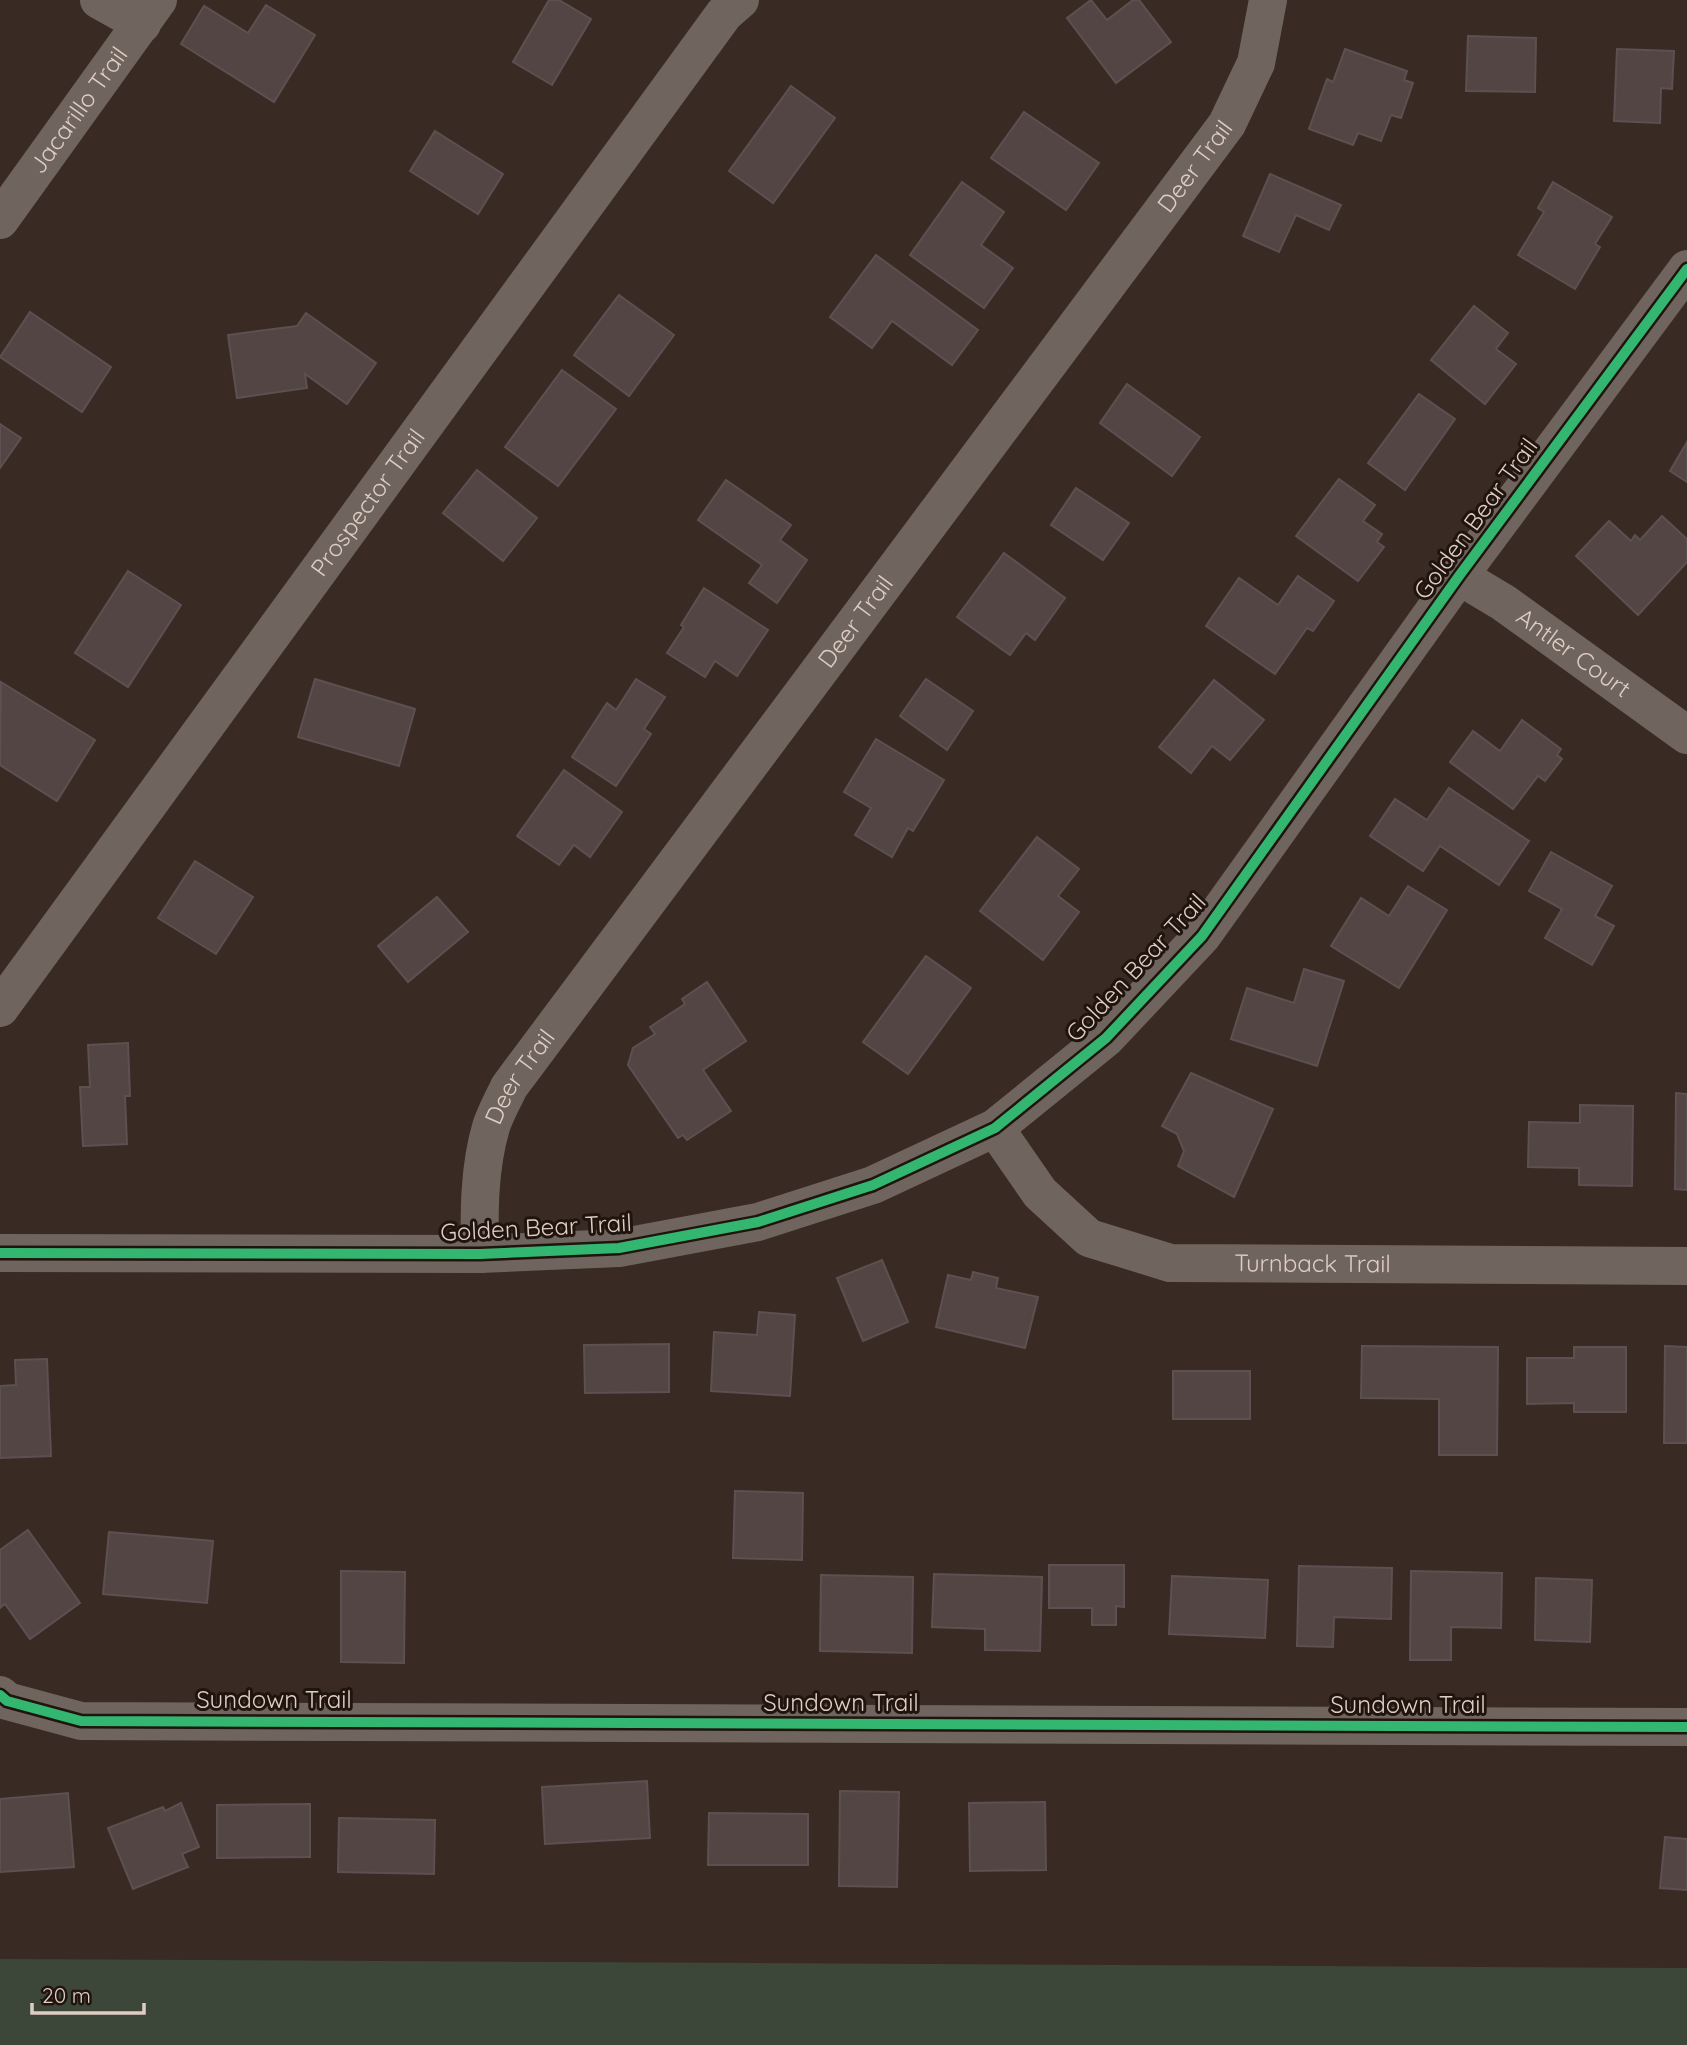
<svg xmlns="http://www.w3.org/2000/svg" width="1687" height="2045" viewBox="0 0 1687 2045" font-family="Quicksand,sans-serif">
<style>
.green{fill:#3c4739}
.building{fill:#524544;stroke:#5d5051;stroke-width:2}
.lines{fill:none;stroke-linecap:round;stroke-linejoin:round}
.minor{stroke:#70655e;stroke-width:38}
.cycleway-casing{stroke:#20140e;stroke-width:15}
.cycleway{stroke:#33b770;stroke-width:10}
.labels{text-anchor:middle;stroke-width:6;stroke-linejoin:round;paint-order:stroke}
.street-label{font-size:24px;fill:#dfcdc4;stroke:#20140e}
</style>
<rect width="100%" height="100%" fill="#392a23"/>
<path class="green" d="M 0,1959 L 1687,1968 L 1687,2045 L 0,2045 Z"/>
<g class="building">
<path d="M 549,0 L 559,0 L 591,19 L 552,85 L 513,62 Z"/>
<path d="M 1091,0 L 1107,20 L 1133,0 L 1139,0 L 1171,42 L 1116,83 L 1067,18 Z"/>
<path d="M 266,5 L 315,35 L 274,102 L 181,44 L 204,6 L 248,33 Z"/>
<path d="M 1468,36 L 1536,38 L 1535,92 L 1466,91 Z"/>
<path d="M 1345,49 L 1407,71 L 1404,80 L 1413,83 L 1401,118 L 1391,115 L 1381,141 L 1358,133 L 1353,145 L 1309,129 L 1327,79 L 1333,82 Z"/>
<path d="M 1617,49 L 1674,51 L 1672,89 L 1661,88 L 1660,123 L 1614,121 Z"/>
<path d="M 791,86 L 835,118 L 773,203 L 729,171 Z"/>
<path d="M 1024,112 L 1099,163 L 1066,210 L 991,158 Z"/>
<path d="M 435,131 L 503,174 L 478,214 L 410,171 Z"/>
<path d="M 1270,174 L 1341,205 L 1329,230 L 1296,215 L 1279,252 L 1243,236 Z"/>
<path d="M 962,182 L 1004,212 L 981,245 L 1013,268 L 984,308 L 910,255 Z"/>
<path d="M 1553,182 L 1612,217 L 1595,244 L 1600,247 L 1575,289 L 1518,255 L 1544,212 L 1538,208 Z"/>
<path d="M 876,255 L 978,330 L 952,365 L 892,321 L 872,348 L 830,317 Z"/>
<path d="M 619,295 L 674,335 L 629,396 L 574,355 Z"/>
<path d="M 1474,306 L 1508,333 L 1496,349 L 1516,364 L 1485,404 L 1431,360 Z"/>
<path d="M 30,312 L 111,367 L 82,412 L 0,357 Z"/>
<path d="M 306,313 L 376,363 L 347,404 L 305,374 L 307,388 L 237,398 L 228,335 L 297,326 Z"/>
<path d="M 562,370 L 616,409 L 558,486 L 505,447 Z"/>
<path d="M 1127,384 L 1200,437 L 1172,476 L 1100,423 Z"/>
<path d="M 1419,394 L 1455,419 L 1405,490 L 1368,463 Z"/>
<path d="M 0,424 L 21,438 L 0,468 Z"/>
<path d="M 1687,442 L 1687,482 L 1670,471 Z"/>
<path d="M 477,470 L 537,518 L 503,561 L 443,513 Z"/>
<path d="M 1339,479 L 1375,505 L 1363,521 L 1382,534 L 1377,542 L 1384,547 L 1358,581 L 1296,536 Z"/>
<path d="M 726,480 L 791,525 L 780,540 L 807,560 L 777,603 L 749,583 L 762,565 L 698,520 Z"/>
<path d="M 1076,488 L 1129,523 L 1103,560 L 1051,525 Z"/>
<path d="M 1662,516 L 1687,539 L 1687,562 L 1638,615 L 1576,556 L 1609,521 L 1631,541 L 1635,535 L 1640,540 Z"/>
<path d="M 1004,553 L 1065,598 L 1035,640 L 1026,633 L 1010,655 L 957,617 Z"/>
<path d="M 128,571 L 181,605 L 128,687 L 75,653 Z"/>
<path d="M 1298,576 L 1334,601 L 1313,631 L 1307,628 L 1275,674 L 1206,626 L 1239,578 L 1278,605 Z"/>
<path d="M 704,588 L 768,630 L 737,676 L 715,661 L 705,677 L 667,653 L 684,627 L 681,625 Z"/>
<path d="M 315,679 L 415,709 L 399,766 L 298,737 Z"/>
<path d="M 636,679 L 665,697 L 644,729 L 651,734 L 616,786 L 572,757 L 607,703 L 616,710 Z"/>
<path d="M 926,679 L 973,711 L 947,750 L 900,716 Z"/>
<path d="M 1214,680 L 1264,720 L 1230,760 L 1212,746 L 1191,773 L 1159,747 Z"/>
<path d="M 1,682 L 95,740 L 57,801 L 0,765 Z"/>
<path d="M 1522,720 L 1561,749 L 1557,755 L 1562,759 L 1545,781 L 1538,776 L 1513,809 L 1450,762 L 1473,731 L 1500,751 Z"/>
<path d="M 876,739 L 944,780 L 913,831 L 908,828 L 892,857 L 855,835 L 871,808 L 844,792 Z"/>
<path d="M 564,770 L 622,812 L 590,857 L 574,845 L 559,865 L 517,836 Z"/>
<path d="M 1449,788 L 1529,841 L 1499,885 L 1440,846 L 1423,871 L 1370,836 L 1395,799 L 1427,820 Z"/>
<path d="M 1037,837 L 1079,869 L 1058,896 L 1079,912 L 1043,960 L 980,911 Z"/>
<path d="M 1551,852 L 1612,886 L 1595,916 L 1614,926 L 1592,965 L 1545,938 L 1562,909 L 1529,891 Z"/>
<path d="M 195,861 L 253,897 L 216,954 L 158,918 Z"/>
<path d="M 1408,886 L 1447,910 L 1399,988 L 1331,946 L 1361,898 L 1389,916 Z"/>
<path d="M 437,897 L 468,932 L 408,982 L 378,946 Z"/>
<path d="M 926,956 L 971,988 L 908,1074 L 863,1042 Z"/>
<path d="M 1304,969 L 1344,981 L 1317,1066 L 1231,1039 L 1247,988 L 1294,1003 Z"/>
<path d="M 707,982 L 746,1041 L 703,1070 L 731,1111 L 687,1140 L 683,1135 L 678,1138 L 628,1065 L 633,1048 L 655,1034 L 650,1027 L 685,1004 L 682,999 Z"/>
<path d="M 128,1043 L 130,1096 L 125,1096 L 127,1144 L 83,1146 L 80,1087 L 90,1087 L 88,1045 Z"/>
<path d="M 1191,1073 L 1273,1109 L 1234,1197 L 1178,1166 L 1184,1151 L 1177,1134 L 1162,1126 Z"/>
<path d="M 1676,1093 L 1687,1094 L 1687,1190 L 1675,1189 Z"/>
<path d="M 1580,1105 L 1633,1106 L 1632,1186 L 1579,1185 L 1579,1168 L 1528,1167 L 1529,1122 L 1580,1123 Z"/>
<path d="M 882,1260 L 908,1322 L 863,1341 L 837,1278 Z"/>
<path d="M 973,1272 L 998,1278 L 996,1288 L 1038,1297 L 1025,1348 L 936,1327 L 948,1275 L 971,1280 Z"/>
<path d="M 759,1312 L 795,1315 L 790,1396 L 711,1391 L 714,1332 L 757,1335 Z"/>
<path d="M 669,1344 L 669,1392 L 585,1393 L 584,1345 Z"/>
<path d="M 1362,1346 L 1498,1347 L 1497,1455 L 1439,1455 L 1439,1399 L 1361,1398 Z"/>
<path d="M 1665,1346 L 1687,1347 L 1687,1443 L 1664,1443 Z"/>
<path d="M 1574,1347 L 1626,1347 L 1626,1412 L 1574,1412 L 1574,1403 L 1527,1404 L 1527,1358 L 1574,1358 Z"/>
<path d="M 47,1359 L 51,1456 L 0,1458 L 0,1386 L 16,1385 L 15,1360 Z"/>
<rect x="1173" y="1371" width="77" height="48"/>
<path d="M 735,1491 L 803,1493 L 802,1560 L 733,1558 Z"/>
<path d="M 28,1530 L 80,1603 L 30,1639 L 5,1604 L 0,1608 L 0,1550 Z"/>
<path d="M 109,1532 L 213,1541 L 207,1603 L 103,1594 Z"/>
<path d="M 1049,1565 L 1124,1565 L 1124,1607 L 1116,1606 L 1116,1625 L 1092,1625 L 1092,1608 L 1049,1608 Z"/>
<path d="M 1299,1566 L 1392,1568 L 1391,1619 L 1334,1617 L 1333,1647 L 1297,1646 Z"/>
<path d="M 341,1571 L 405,1572 L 404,1663 L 341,1662 Z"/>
<path d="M 1411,1571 L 1502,1573 L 1501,1628 L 1451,1627 L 1451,1660 L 1410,1660 Z"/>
<path d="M 934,1574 L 1042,1577 L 1040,1651 L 985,1650 L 985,1629 L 932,1627 Z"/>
<path d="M 821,1575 L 913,1577 L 912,1653 L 820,1651 Z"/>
<path d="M 1172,1576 L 1268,1580 L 1265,1638 L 1169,1634 Z"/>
<path d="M 1536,1578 L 1592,1580 L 1590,1642 L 1535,1640 Z"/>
<path d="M 647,1781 L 650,1838 L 545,1844 L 542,1787 Z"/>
<path d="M 840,1791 L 899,1792 L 897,1887 L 839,1886 Z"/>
<path d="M 68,1793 L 74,1867 L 0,1872 L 0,1799 Z"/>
<path d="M 1045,1802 L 1046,1870 L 970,1871 L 969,1803 Z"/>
<path d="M 181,1803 L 199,1847 L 182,1854 L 188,1867 L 133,1889 L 108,1828 L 163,1807 L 165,1811 Z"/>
<path d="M 310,1804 L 310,1857 L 217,1858 L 217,1805 Z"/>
<path d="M 709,1813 L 808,1814 L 808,1865 L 708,1865 Z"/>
<path d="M 339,1818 L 435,1820 L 434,1874 L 338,1872 Z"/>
<path d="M 1665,1837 L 1687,1839 L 1687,1890 L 1660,1888 Z"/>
</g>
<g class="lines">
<g class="minor">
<path d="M 99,0 L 142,24"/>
<path id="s1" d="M 0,220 L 158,0"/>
<path id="s2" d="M 1459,576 L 1504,603 L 1687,735"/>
<path id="s3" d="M 0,1008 L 724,14 L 740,0"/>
<path id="s4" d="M 995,1128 L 1040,1193 L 1089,1238 L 1170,1263 L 1687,1266"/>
<path d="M 0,1253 L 480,1254 L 619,1248 L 758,1222 L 873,1185 L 995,1128 L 1106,1038 L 1202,936 L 1459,576 L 1687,269"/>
<path id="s5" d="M 480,1254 C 479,1212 479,1168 491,1127 C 495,1114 503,1100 509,1087 L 1227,124 L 1256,63 L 1268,0"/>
<path d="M 0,1695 L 7,1701 L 81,1721 L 1687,1727"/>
</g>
<defs>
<g id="cycleway">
<path d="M 0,1253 L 480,1254 L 619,1248 L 758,1222 L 873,1185 L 995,1128 L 1106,1038 L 1202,936 L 1459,576 L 1687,269"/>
<path d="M 0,1695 L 7,1701 L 81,1721 L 1687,1727"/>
</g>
</defs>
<use href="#cycleway" class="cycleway-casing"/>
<use href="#cycleway" class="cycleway"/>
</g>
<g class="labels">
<g class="street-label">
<text dy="8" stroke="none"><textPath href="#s1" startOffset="135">Jacarillo Trail</textPath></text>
<text dy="8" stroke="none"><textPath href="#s5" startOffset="1320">Deer Trail</textPath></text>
<text dy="8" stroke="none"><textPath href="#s3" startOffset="625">Prospector Trail</textPath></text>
<text transform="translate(1476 519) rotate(-54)" y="8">Golden Bear Trail</text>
<text dy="8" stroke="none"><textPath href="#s5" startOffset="752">Deer Trail</textPath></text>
<text dy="8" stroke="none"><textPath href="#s2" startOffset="138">Antler Court</textPath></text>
<text transform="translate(1136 968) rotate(-47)" y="8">Golden Bear Trail</text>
<text dy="8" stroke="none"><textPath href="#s5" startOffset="186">Deer Trail</textPath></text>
<text transform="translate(536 1228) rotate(-3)" y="8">Golden Bear Trail</text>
<text dy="8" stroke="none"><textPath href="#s4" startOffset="373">Turnback Trail</textPath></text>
<text x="274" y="1708">Sundown Trail</text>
<text x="841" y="1711">Sundown Trail</text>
<text x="1408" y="1713">Sundown Trail</text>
</g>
</g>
<path d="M32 2003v10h112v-10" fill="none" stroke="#dfcdc4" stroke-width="3.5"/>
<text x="42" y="2003" font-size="21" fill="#dfcdc4" stroke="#20140e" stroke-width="5" paint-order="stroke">20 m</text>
</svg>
